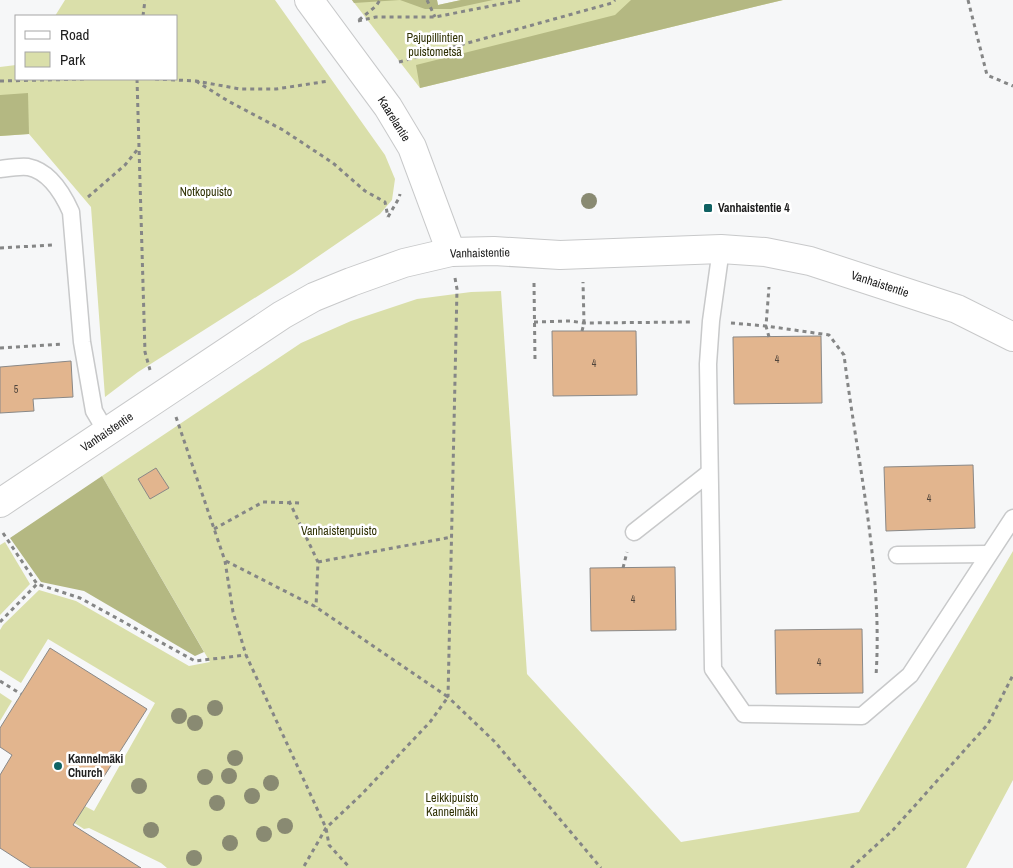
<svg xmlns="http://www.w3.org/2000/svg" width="1013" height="868" viewBox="0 0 1013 868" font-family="'Archivo Narrow',sans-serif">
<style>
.green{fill:#dadfaa}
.forest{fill:#b4b882}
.building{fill:#e2b58e;stroke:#898887}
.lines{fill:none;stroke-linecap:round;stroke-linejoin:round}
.service-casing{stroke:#c8c9ca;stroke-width:19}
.secondary-casing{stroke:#c8c9ca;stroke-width:30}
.path{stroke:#858686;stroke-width:3;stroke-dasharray:4 4;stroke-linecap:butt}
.service{stroke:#fff;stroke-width:16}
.secondary{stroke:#fff;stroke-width:28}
.tree{fill:#898a72}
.poi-dot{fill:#106263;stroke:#fff;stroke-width:2}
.labels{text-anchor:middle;stroke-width:5;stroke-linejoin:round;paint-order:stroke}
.number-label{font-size:10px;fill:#50453c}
.park-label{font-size:12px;fill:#2f3104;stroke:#fff}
.street-label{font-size:12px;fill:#202020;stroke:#fff}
.poi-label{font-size:12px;font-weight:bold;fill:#202020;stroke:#fff;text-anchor:start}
</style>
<rect width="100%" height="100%" fill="#f6f7f8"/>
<g class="green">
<path d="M 65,0 L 275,0 L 385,155 L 395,179 L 392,200 L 380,214 L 294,273 L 138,372 L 105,397 L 91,207 L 29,134 L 0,136 L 0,67 L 16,65 L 16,79 L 176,79 L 176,16 L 55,16 Z"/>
<path d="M 352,0 L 437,0 L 438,5 L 461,0 L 783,0 L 420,88 Z"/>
<path d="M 501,291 L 527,674 L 681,842 L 859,812 L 1013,551 L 1013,780 L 966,868 L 167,868 L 161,863 L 89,828 L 84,829 L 57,812 L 66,796 L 94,811 L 155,703 L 48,639 L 21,683 L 0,670 L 0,630 L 3,625 L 39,590 L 76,601 L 189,666 L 210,662 L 102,476 L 301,343 L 351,321 L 417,299 L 471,292 Z"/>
<path d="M 5,542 L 30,584 L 0,615 L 0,545 Z"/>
<path d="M 0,693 L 12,701 L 0,721 Z"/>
</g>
<g class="forest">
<path d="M 352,0 L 437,0 L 438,5 L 461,0 L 493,0 L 451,9 L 425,9 L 400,0 L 354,3 Z"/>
<path d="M 631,0 L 783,0 L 420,88 L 416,65 L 615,15 Z"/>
<path d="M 28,93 L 29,134 L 0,136 L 0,95 Z"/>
<path d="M 102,476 L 204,652 L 195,656 L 84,591 L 41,582 L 10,538 Z"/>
</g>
<g class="building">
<path d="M 552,331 L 636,331 L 637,395 L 553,396 Z"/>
<path d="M 821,336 L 822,403 L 734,404 L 733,337 Z"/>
<path d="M 71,361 L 73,397 L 33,399 L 34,411 L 0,413 L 0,367 Z"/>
<path d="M 973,465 L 975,528 L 886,531 L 884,467 Z"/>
<path d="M 156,468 L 169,488 L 150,499 L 138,479 Z"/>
<path d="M 675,567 L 676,630 L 591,631 L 590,568 Z"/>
<path d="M 862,629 L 863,693 L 776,694 L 775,630 Z"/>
<path d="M 50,648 L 147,709 L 73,825 L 141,868 L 31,868 L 0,848 L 0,775 L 12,755 L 0,747 L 0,728 Z"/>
</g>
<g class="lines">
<defs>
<g id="service">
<path d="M 0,169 C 8,168 20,166 28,167 C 49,171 63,194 71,212 L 82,342 L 94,411 L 107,433"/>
<path d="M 721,249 L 711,321 L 708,364 L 713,669 L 744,714 L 862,716 L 910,675 L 1013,518"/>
<path d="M 634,532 L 709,473"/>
<path d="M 897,555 L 988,554"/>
</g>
<g id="secondary">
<path d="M 309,0 L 388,107 L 412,147 L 451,252"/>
<path d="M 0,503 L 282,315 L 314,297 L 351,282 L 404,263 L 451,252 L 494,251 L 560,255 L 721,249 L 765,252 L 810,261 L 957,309 L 1013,337"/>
</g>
</defs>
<use href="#service" class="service-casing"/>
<use href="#secondary" class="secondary-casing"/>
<g class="path">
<path d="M 427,0 L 435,17"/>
<path d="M 968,0 L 987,75 L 1013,86"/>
<path d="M 143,16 L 145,0"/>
<path d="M 359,20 L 376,6 L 380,0"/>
<path d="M 358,21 L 376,17 L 435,17 L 521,0"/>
<path d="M 399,62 L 612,3 L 615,0"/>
<path d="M 137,79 L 145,352 L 150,370"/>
<path d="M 155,79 L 196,81 L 240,89 L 276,89 L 329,81"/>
<path d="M 0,81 L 88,79"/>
<path d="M 196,81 L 228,101 L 283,130 L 333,163 L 365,191 L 385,202 L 388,217"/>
<path d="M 88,197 L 125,165 L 137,150"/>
<path d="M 388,217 L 399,198 L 400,194"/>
<path d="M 0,248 L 52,245"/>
<path d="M 455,278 L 457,289 L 448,697 L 495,742 L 601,868"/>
<path d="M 534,283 L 535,360"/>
<path d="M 534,322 L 570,321 L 584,323 L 690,322"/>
<path d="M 731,323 L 766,326 L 829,335 L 844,355 C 857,461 883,569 876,676"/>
<path d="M 582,331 L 584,323 L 583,282"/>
<path d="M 769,337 L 766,326 L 769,287"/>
<path d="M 0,348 L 62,344"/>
<path d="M 176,417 L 225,561 L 233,612 L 246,655 L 326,828 L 329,845 L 350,868"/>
<path d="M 289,501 L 318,562 L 316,607"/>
<path d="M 214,529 L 263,502 L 300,503"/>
<path d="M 3,533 L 37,584 L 80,598 L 195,661 L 246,655"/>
<path d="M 226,561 L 316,607 L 448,697 L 430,722 L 361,795 L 326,828 L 303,868"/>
<path d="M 318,562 L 452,537"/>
<path d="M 623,568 L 627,552"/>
<path d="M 0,622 L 37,584"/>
<path d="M 0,681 L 21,694"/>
<path d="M 851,868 L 893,830 L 988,724 L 1013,675"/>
</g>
<use href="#service" class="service"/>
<use href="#secondary" class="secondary"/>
</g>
<g class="tree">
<circle cx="589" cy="201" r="8"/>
<circle cx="215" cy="708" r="8"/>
<circle cx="179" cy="716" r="8"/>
<circle cx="195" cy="723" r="8"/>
<circle cx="235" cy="758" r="8"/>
<circle cx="229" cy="776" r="8"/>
<circle cx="205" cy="777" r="8"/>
<circle cx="271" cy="783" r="8"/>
<circle cx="139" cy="786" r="8"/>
<circle cx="252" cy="796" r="8"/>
<circle cx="217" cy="803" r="8"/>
<circle cx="285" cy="826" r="8"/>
<circle cx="151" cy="830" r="8"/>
<circle cx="264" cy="834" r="8"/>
<circle cx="230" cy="843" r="8"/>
<circle cx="194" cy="858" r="8"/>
</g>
<g class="poi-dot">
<rect x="703" y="203" width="10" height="10" rx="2.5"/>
<circle cx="58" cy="766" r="5"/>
</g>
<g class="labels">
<g class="number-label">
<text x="777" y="363">4</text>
<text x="594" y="367">4</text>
<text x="16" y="393">5</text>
<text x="929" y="502">4</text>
<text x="633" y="603">4</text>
<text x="819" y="666">4</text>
</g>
<g class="park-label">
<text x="435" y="42">Pajupillintien<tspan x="435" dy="14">puistometsä</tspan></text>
<text x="206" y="196">Notkopuisto</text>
<text x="339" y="535">Vanhaistenpuisto</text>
<text x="452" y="802">Leikkipuisto<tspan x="452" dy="14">Kannelmäki</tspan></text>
</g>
<g class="street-label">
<text transform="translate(394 119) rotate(58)" y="4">Kaarelantie</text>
<text transform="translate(480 253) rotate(-1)" y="4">Vanhaistentie</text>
<text transform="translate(880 284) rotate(18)" y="4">Vanhaistentie</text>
<text transform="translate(107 432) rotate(-34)" y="4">Vanhaistentie</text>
</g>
<g class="poi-label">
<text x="718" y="212">Vanhaistentie 4</text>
<text x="68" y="763">Kannelmäki<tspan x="68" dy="14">Church</tspan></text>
</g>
</g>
<rect x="15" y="15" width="162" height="65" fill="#ffffff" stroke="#a6a6a6"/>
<rect x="25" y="31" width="25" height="8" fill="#ffffff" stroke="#a6a6a6"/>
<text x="60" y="40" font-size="15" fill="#202020">Road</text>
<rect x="25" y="52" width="25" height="15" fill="#dadfaa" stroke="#a6a6a6"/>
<text x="60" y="65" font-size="15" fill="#202020">Park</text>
</svg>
